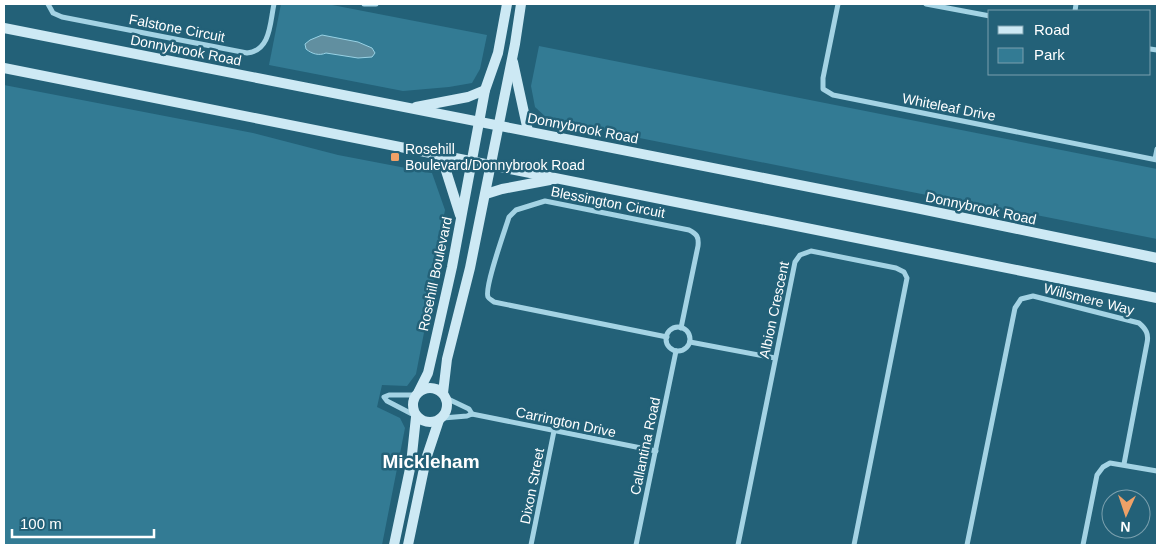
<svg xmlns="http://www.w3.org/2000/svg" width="1161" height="549" viewBox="0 0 1161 549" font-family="Helvetica,sans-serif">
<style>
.green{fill:#337b94}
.water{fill:#618fa0;stroke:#98d2e5}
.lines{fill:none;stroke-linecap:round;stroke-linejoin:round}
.street{stroke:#a4d3e4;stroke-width:5}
.secondary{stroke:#cde9f4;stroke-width:10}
.poi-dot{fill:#efa167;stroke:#236178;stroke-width:2}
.labels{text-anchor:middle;stroke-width:5;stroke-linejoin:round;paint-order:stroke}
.street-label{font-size:14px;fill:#fff;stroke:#236178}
.poi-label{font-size:14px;fill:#fff;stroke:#236178;text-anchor:start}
.district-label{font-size:19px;font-weight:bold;fill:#fff;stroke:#236178}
</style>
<rect width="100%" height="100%" fill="#236178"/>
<g class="green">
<path d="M 281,4 L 327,4 L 487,35 L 480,69 L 472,83 L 449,87 L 403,91 L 269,65 Z"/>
<path d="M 539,46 L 1157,169 L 1157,239 L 1026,213 L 997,209 L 549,120 L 535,107 L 531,86 Z"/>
<path d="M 4,85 L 253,133 L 338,155 L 432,173 L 445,210 L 438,246 L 433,286 L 416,374 L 407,386 L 382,385 L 377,407 L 400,418 L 405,428 L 382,545 L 4,545 Z"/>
</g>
<path class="water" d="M 322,35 L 358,42 L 372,48 L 375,53 L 372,57 L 358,58 L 326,53 C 319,56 312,54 306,49 L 305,44 L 310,40 Z"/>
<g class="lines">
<g class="street">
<path d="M 48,4 L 53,13 L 62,17 L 247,53 C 271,51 270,22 274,4"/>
<path d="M 364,4 L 376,4"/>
<path d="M 838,4 L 823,78 L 823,89 L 833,95 L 1157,160"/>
<path d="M 926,4 L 990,16"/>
<path d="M 1075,11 L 1076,4"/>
<path d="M 1150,49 L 1157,50"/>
<path d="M 1155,159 L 1157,149"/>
<circle cx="678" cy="339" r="12"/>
<path d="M 667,337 L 494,302 C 493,301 489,299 488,297 C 484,288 505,230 509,217 L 516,210 L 545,201 L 689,230 C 697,234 699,237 698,246 L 681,328"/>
<path d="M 690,342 L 775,358"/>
<path d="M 446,398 L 469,409 L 472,414"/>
<path d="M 414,415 L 387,401 L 384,397 L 389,395 L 416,395"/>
<path d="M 443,418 L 467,416 L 472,414 L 656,451"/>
<path d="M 531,545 L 554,431"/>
<path d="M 636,545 L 676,351"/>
<path d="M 738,545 L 795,262 L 800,255 L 811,251 L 896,268 L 904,272 L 907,278 L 854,545"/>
<path d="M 967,545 L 1015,308 L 1021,299 L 1033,296 L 1139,323 C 1146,329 1149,334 1147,343 L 1124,464"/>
<path d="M 1083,545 L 1097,475 L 1103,467 L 1110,463 L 1157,471"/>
</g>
<g class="secondary">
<path d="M 4,28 L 916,208 L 1157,258"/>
<path d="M 513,62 L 528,131"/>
<path d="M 4,68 L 1157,298"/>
<path d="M 416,107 L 468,97 L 485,90"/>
<path d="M 441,155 L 460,215"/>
<path d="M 486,194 L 502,189 L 555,179"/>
<circle cx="430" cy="405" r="17"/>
<path d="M 419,391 L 428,373 L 434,347 L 452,267 L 485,90 L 498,53 L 507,4"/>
<path d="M 443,393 L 447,359 L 470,268 L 515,44 L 521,4"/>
<path d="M 394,545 L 411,464 L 416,417"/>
<path d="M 408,545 L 426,459 L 439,420"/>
</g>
</g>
<rect class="poi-dot" x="390" y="152" width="10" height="10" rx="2.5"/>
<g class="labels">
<g class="street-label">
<text transform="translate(177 28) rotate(11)" y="5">Falstone Circuit</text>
<text transform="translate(186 50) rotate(11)" y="5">Donnybrook Road</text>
<text transform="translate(949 107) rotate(11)" y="5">Whiteleaf Drive</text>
<text transform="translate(583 128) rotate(11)" y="5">Donnybrook Road</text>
<text transform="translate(608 202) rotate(11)" y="5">Blessington Circuit</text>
<text transform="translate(981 208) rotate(12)" y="5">Donnybrook Road</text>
<text transform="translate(435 274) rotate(-78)" y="5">Rosehill Boulevard</text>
<text transform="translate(1089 299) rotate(14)" y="5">Willsmere Way</text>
<text transform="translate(774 310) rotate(-78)" y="5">Albion Crescent</text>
<text transform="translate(566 422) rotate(12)" y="5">Carrington Drive</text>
<text transform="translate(645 446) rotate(-78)" y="5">Callantina Road</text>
<text transform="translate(532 486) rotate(-79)" y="5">Dixon Street</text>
</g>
<g class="poi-label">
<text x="405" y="154">Rosehill<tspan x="405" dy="16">Boulevard/Donnybrook Road</tspan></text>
</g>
<g class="district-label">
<text x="431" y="468">Mickleham</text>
</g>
</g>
<rect width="1161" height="549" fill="none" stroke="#ffffff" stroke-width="10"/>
<rect x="988" y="10" width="162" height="65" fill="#236178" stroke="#7ba0ae"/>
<rect x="998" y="26" width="25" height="8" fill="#cde9f4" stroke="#7ba0ae"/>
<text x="1034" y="35" font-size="15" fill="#ffffff">Road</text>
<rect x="998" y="48" width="25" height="15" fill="#337b94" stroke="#7ba0ae"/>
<text x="1034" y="60" font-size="15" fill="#ffffff">Park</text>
<g transform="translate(1126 514) rotate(183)"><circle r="24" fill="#236178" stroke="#7ba0ae"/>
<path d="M0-4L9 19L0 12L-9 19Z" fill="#efa167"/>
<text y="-8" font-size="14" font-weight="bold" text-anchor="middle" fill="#ffffff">N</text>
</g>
<path d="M12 529v8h142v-8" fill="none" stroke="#ffffff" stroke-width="2.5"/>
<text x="20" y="529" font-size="15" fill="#ffffff" stroke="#236178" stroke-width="4" paint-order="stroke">100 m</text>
</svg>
